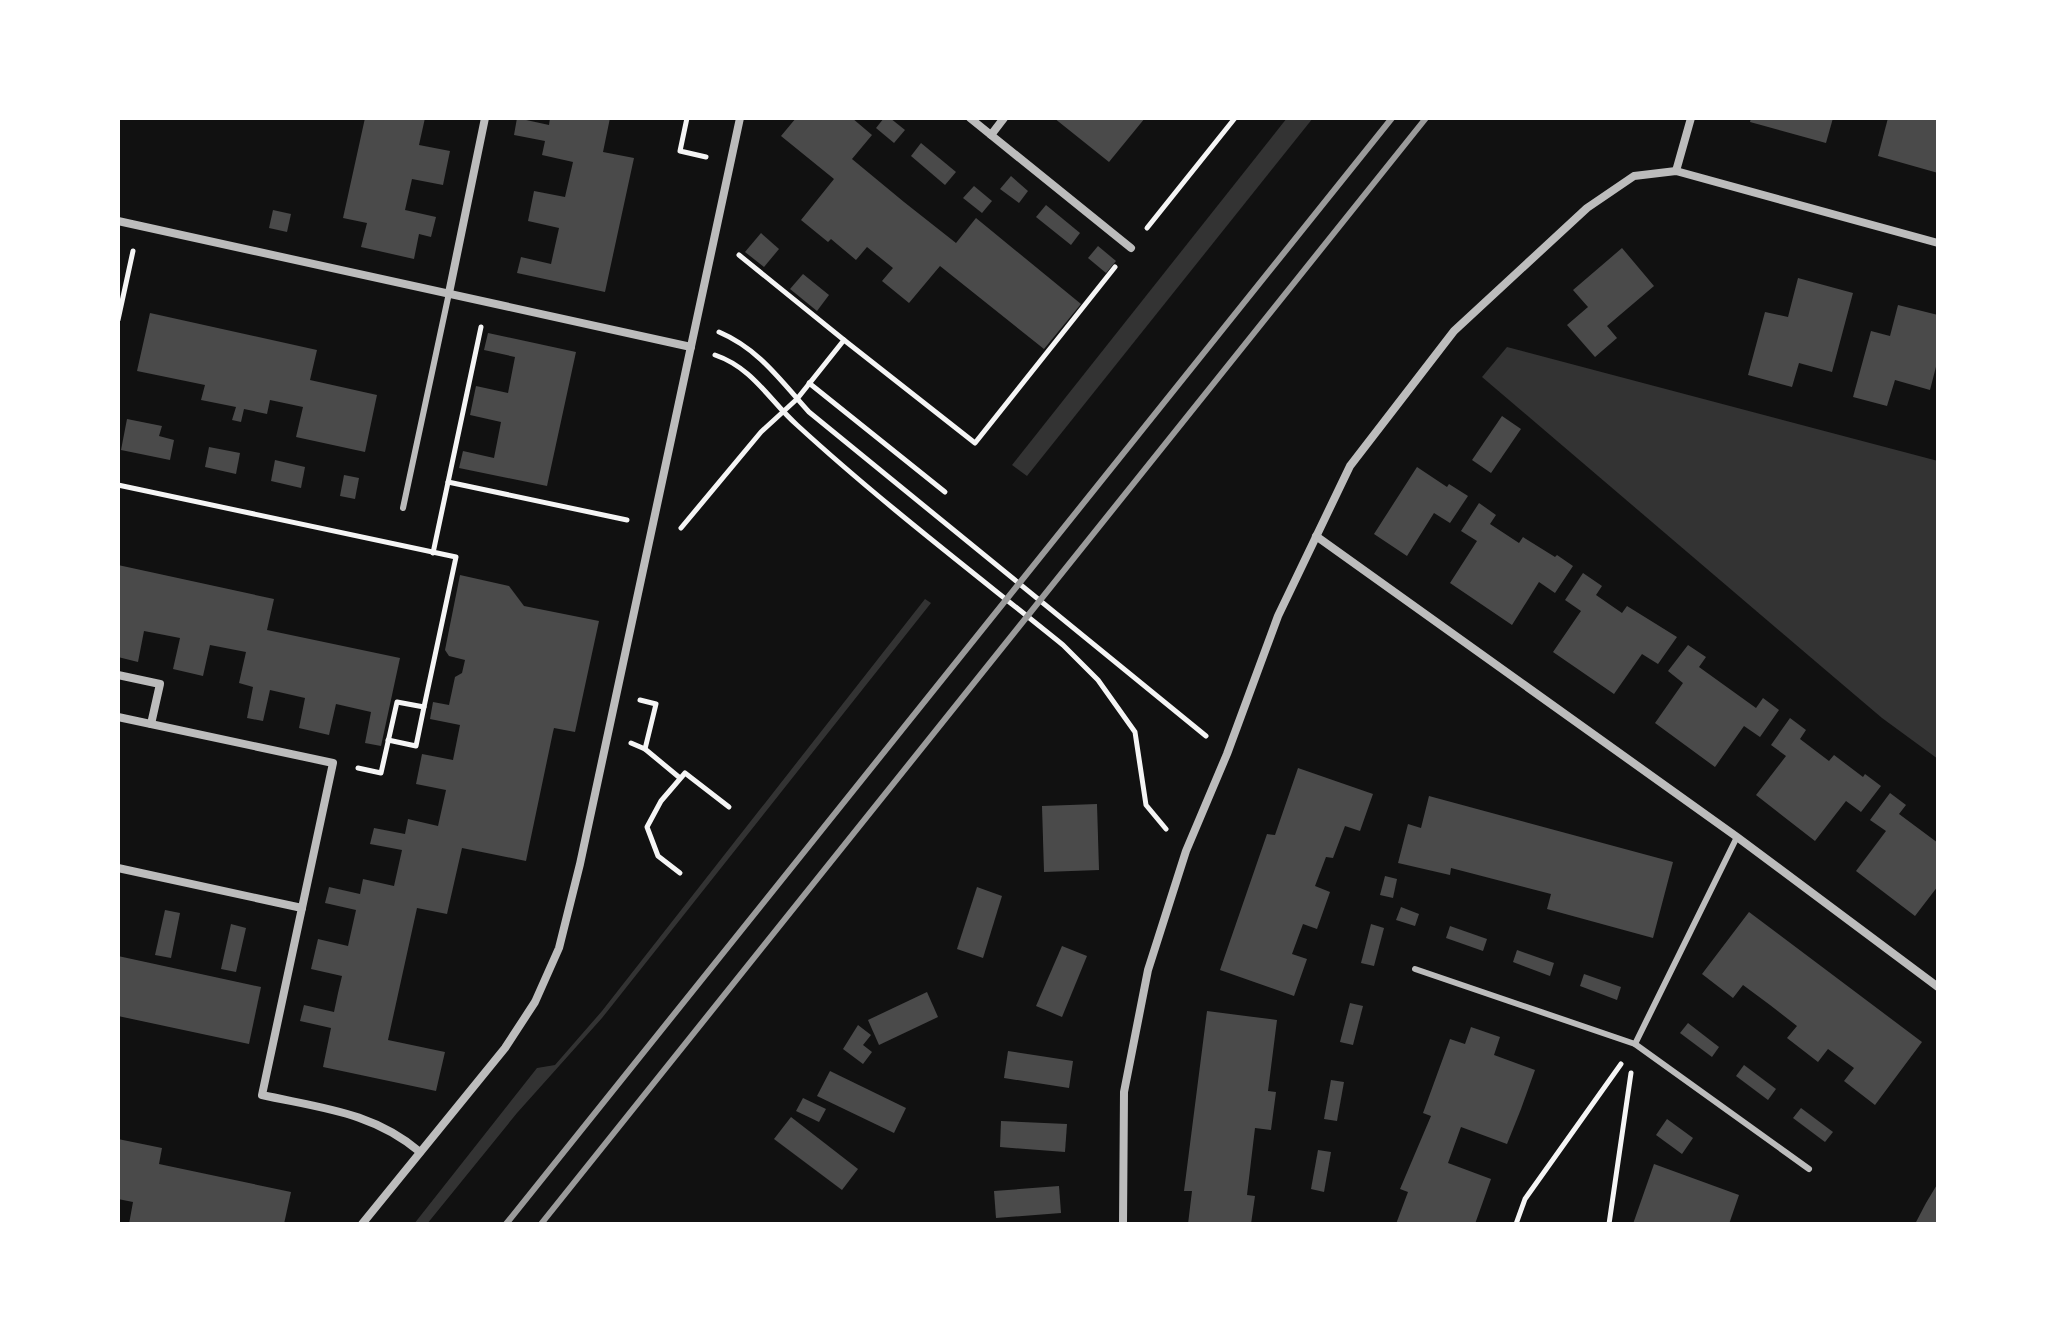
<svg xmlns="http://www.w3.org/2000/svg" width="2056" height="1342" viewBox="0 0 2056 1342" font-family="'Noto Sans',sans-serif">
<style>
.water{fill:#333}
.building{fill:#4a4a4a}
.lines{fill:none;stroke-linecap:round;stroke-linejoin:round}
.path{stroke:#f5f5f5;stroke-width:5}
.service{stroke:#bcbcbc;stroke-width:6}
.minor{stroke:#bcbcbc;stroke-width:8}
.rail{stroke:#9a9a9a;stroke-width:6}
</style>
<rect width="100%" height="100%" fill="#111"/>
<g class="water">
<path d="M 1287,118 L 1313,118 L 1027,476 L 1012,465 Z"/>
<path d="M 1507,347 L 1938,461 L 1938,759 L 1882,718 L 1822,667 L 1482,377 Z"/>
<path d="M 925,599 L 931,603 L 602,1018 L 517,1113 L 427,1224 L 414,1224 L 537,1068 L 555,1065 L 602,1011 Z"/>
</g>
<g class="building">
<path d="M 365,118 L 425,118 L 419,145 L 450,151 L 443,185 L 412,179 L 405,210 L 436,217 L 431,237 L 419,234 L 414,259 L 361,247 L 367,223 L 343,218 Z"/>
<path d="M 517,118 L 549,125 L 550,118 L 610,118 L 603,152 L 634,158 L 605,292 L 517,273 L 521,257 L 551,264 L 559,228 L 528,221 L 534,191 L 565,197 L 573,162 L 542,155 L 545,141 L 514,135 Z"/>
<path d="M 796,118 L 852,118 L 872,135 L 852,159 L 904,202 L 956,243 L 976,218 L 1081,304 L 1044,349 L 940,266 L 909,303 L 882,281 L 893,268 L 867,247 L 856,260 L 831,239 L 828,242 L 801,220 L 834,179 L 781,136 Z"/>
<path d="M 884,118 L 890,118 L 905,130 L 894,143 L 876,128 Z"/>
<path d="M 1054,118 L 1145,118 L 1109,162 Z"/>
<path d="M 1751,118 L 1833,118 L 1826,143 L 1750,122 Z"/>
<path d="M 1888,118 L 1938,118 L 1938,173 L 1878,156 Z"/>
<path d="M 921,143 L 956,172 L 945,185 L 911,156 Z"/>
<path d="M 1011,176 L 1028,191 L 1019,203 L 1000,189 Z"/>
<path d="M 974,186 L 992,201 L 982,213 L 963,198 Z"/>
<path d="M 1046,205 L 1080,233 L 1071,245 L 1036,217 Z"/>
<path d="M 273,210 L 291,214 L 287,232 L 269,228 Z"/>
<path d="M 761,233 L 779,249 L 764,267 L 745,252 Z"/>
<path d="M 1098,246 L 1116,261 L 1106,273 L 1088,258 Z"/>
<path d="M 1622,248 L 1654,286 L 1607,326 L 1617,338 L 1595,357 L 1567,325 L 1588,307 L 1573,290 Z"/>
<path d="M 803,274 L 829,295 L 817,311 L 790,289 Z"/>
<path d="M 1798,278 L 1853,293 L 1832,372 L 1799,363 L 1792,387 L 1748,375 L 1765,312 L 1788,317 Z"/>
<path d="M 1898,305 L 1938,315 L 1938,359 L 1930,390 L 1895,380 L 1887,406 L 1853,397 L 1871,331 L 1890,336 Z"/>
<path d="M 150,313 L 317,350 L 310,380 L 377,395 L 365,452 L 296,437 L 303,407 L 270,400 L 267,414 L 244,409 L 241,422 L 232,420 L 236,407 L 201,400 L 205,385 L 137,371 Z"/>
<path d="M 488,333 L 576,352 L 547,486 L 459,468 L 463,451 L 494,458 L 501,422 L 470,415 L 476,386 L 508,393 L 515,357 L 484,350 Z"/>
<path d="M 1502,416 L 1521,429 L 1491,473 L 1472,460 Z"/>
<path d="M 127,419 L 162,426 L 159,436 L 174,440 L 170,460 L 121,450 Z"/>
<path d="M 209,447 L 240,453 L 236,474 L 205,467 Z"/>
<path d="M 275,460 L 305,467 L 301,488 L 271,481 Z"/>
<path d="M 1417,467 L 1447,487 L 1449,484 L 1468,496 L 1450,523 L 1434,513 L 1407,556 L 1374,534 Z"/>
<path d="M 344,475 L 359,478 L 355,499 L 340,496 Z"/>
<path d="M 1479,503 L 1496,515 L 1490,524 L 1519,543 L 1523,537 L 1555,557 L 1557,555 L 1573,566 L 1555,593 L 1539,582 L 1512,625 L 1450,583 L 1477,541 L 1461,531 Z"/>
<path d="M 118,565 L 274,599 L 267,630 L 400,658 L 381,746 L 365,743 L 371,712 L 336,704 L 329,735 L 299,728 L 305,698 L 270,690 L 263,721 L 247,718 L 253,687 L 239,683 L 246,652 L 210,645 L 203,676 L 173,669 L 180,638 L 144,631 L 138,662 L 118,657 Z"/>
<path d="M 1583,573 L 1602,586 L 1596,595 L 1622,613 L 1627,606 L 1677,637 L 1658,664 L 1642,654 L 1614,694 L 1553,652 L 1581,611 L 1565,600 Z"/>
<path d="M 460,575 L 509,586 L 524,606 L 599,621 L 575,732 L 554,728 L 553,732 L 526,861 L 462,848 L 447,914 L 417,908 L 388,1040 L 445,1052 L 436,1091 L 323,1067 L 331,1028 L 300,1021 L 304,1005 L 334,1012 L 338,993 L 342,976 L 311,969 L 318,939 L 348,946 L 356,910 L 325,903 L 329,887 L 360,894 L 363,879 L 394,886 L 402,850 L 370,844 L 374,828 L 405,834 L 408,819 L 438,826 L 446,790 L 416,784 L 422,754 L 453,760 L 460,725 L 430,719 L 433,702 L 449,705 L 455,677 L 462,673 L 465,660 L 449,656 L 445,650 Z"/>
<path d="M 1688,645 L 1706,657 L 1699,667 L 1756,708 L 1763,698 L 1779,710 L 1760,737 L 1744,726 L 1715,767 L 1655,723 L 1683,683 L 1668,671 Z"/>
<path d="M 1790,718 L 1806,730 L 1800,739 L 1829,761 L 1834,755 L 1863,777 L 1865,774 L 1881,786 L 1861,812 L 1846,801 L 1815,841 L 1756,795 L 1786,756 L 1771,745 Z"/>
<path d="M 1298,768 L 1373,794 L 1360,831 L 1345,826 L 1333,858 L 1326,857 L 1315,886 L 1330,892 L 1317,929 L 1303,924 L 1292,954 L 1307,959 L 1294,996 L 1220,970 L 1267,834 L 1275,835 Z"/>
<path d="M 1890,793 L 1906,805 L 1899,814 L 1938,843 L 1938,886 L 1915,916 L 1856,871 L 1886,831 L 1870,820 Z"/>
<path d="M 1429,796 L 1673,862 L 1653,938 L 1547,909 L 1551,894 L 1451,868 L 1450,875 L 1398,863 L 1408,824 L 1421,828 Z"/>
<path d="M 1097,804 L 1099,870 L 1044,872 L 1042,806 Z"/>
<path d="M 1385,876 L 1397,879 L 1393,898 L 1380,895 Z"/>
<path d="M 977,887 L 1002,896 L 983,958 L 957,949 Z"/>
<path d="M 1401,907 L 1419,914 L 1415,926 L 1396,920 Z"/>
<path d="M 165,910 L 180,913 L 171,958 L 155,955 Z"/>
<path d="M 1749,912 L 1922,1042 L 1875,1105 L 1844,1081 L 1854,1068 L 1828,1049 L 1818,1062 L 1787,1038 L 1797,1026 L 1770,1005 L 1743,985 L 1733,998 L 1702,974 Z"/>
<path d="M 231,924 L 246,928 L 236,972 L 221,969 Z"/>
<path d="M 1371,924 L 1384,928 L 1374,966 L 1361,963 Z"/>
<path d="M 1450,926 L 1487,939 L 1483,951 L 1446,938 Z"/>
<path d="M 1062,946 L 1087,956 L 1062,1017 L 1036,1006 Z"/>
<path d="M 1517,950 L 1554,963 L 1550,976 L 1513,962 Z"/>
<path d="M 118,956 L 261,987 L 249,1044 L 118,1016 Z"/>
<path d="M 1584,974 L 1621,987 L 1617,1000 L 1580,986 Z"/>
<path d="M 927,992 L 938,1017 L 879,1045 L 868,1020 Z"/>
<path d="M 1350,1003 L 1363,1006 L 1353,1045 L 1340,1042 Z"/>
<path d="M 1207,1011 L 1277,1020 L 1268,1091 L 1276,1092 L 1271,1130 L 1255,1128 L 1247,1195 L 1255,1196 L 1251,1224 L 1188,1224 L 1192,1191 L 1184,1191 Z"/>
<path d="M 1688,1023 L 1719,1047 L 1712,1057 L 1680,1033 Z"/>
<path d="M 858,1025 L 871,1035 L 863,1045 L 872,1052 L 863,1064 L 843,1049 Z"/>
<path d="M 1471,1027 L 1500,1037 L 1494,1055 L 1535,1070 L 1521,1109 L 1507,1144 L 1461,1127 L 1448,1163 L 1491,1179 L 1475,1224 L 1396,1224 L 1408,1192 L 1400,1189 L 1431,1116 L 1423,1113 L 1450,1039 L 1465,1044 Z"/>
<path d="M 1008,1051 L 1073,1061 L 1069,1088 L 1004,1078 Z"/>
<path d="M 1744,1065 L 1776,1089 L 1768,1100 L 1736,1076 Z"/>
<path d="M 830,1071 L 906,1108 L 894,1133 L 817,1096 Z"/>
<path d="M 1331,1080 L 1344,1082 L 1337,1121 L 1324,1119 Z"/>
<path d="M 803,1098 L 826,1109 L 819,1122 L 796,1111 Z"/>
<path d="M 1801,1108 L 1833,1132 L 1825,1142 L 1793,1118 Z"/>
<path d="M 791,1117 L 858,1169 L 842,1190 L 774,1139 Z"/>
<path d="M 1667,1119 L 1693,1138 L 1682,1154 L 1656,1135 Z"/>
<path d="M 1001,1121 L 1067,1124 L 1065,1152 L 1000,1147 Z"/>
<path d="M 118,1139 L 162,1148 L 159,1164 L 291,1192 L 284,1224 L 129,1224 L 133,1202 L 118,1199 Z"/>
<path d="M 1318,1150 L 1331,1152 L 1324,1192 L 1311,1189 Z"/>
<path d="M 1654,1164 L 1739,1195 L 1729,1224 L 1633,1224 Z"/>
<path d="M 1938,1183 L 1938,1224 L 1915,1224 L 1926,1203 Z"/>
<path d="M 1059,1186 L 1061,1213 L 996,1218 L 994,1191 Z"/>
</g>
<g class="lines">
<g class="path">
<path d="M 687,118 L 680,151 L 706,157"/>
<path d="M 1147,228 L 1235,118"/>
<path d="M 118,320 L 133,251"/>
<path d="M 719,332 C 759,349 781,381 809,412 L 1206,736"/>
<path d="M 844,340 L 975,443 L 1115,267"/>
<path d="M 715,355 C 753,368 769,400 797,425 C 882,503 974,573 1063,645 L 1098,680 L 1135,732 L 1146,805 L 1166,829"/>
<path d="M 809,383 L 945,492"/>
<path d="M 448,482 L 627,520"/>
<path d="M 118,485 L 456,557 L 424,707 L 397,702 L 381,773 L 358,768"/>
<path d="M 681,528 L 761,432 L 797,399 L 844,340 L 739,255"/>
<path d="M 433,553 L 481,327"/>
<path d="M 640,700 L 656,704 L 645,749"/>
<path d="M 388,740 L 416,746 L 424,707"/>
<path d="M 631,743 L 645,749 L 680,778"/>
<path d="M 680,873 L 658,856 L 647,827 L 661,801 L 685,773 L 729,807"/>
<path d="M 1516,1224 L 1525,1199 L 1621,1064"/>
<path d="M 1609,1224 L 1631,1073"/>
</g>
<g class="service">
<path d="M 403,508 L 449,293"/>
<path d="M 1415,969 L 1635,1044 L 1809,1169"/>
<path d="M 1635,1044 L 1737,837"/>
</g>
<g class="minor">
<path d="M 970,118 L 991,135"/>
<path d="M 1004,118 L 991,135 L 1131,248"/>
<path d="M 1676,171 L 1691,118"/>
<path d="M 118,221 L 691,347"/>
<path d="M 449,293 L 485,118"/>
<path d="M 1316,536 L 1737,837 L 1938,987"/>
<path d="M 118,675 L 160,684 L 151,724"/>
<path d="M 118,717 L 333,763 L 262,1095 C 321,1108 373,1112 420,1152"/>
<path d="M 118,868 L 302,908"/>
<path d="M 362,1224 L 505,1048 L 535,1002 L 559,948 L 580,864 L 740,118"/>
<path d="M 1123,1224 L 1124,1092 L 1148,970 L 1186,851 L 1227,754 L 1278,616 L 1350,466 L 1454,331 L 1587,208 L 1634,176 L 1676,171 L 1938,243"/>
</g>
<g class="rail">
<path d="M 506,1224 L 1392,118"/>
<path d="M 541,1224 L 1426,118"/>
</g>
</g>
<rect width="2056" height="1342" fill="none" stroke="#ffffff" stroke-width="240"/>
</svg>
